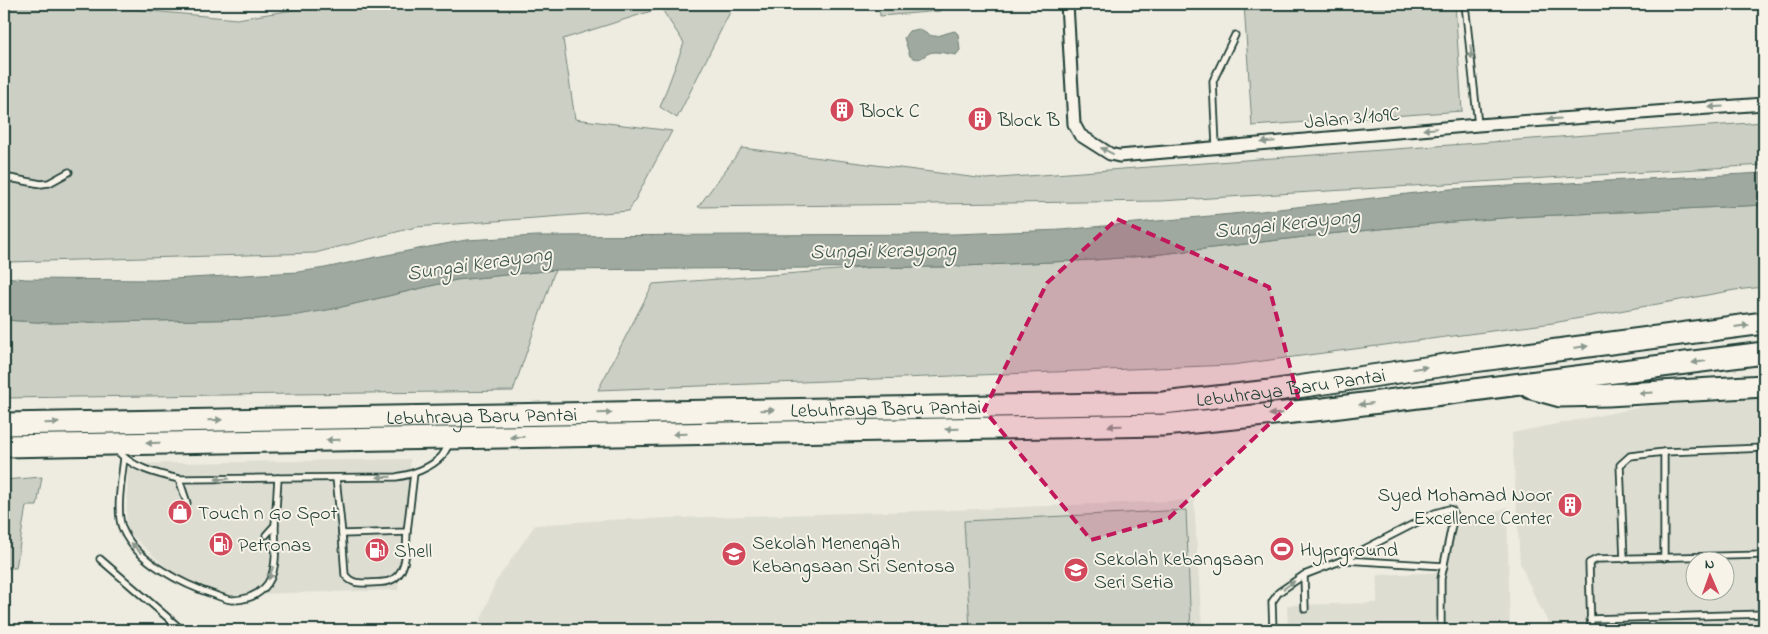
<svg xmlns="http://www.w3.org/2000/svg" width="1768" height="634" viewBox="0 0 1768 634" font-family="'Indie Flower',sans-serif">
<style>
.built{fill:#ddddd2;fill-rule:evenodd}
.green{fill:#cccfc4;stroke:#76867c}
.water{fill:#9fa99f;stroke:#6c7e74}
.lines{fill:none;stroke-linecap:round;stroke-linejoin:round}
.lane-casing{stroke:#1f3d34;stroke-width:9}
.street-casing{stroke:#1f3d34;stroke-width:15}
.highway-casing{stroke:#1f3d34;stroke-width:25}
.lane{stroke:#f7f3e8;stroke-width:5.5}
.street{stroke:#f7f3e8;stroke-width:11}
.highway{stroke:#f7f3e8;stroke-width:21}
.oneway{fill:#8b988e}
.marked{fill:#c2185b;fill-opacity:0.2;stroke:#c2185b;stroke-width:4;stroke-dasharray:10 6;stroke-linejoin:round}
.labels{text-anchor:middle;stroke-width:4;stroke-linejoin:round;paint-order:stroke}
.poi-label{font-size:20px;fill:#1f3d34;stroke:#f7f3e8;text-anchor:start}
.street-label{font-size:20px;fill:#1f3d34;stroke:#f7f3e8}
.water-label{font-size:21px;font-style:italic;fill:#3f584f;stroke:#f7f3e8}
</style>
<rect width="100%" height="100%" fill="#eeece1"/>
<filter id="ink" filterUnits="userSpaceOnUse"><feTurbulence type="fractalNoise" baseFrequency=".02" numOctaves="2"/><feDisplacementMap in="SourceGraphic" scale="10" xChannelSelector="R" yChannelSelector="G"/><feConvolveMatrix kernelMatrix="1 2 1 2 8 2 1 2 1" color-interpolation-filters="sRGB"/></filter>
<g filter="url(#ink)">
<g class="built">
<path d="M 1764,397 L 1764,630 L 1552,630 L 1534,595 L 1520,563 L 1512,433 L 1647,406 ZM 1696,562 L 1726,562 L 1726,592 L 1696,592 Z"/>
<path d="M 410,459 L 410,479 L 398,590 L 226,595 L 171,572 L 126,530 L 128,464 Z"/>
<path d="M 1194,500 L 1202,630 L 477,630 L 495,583 L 535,525 L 604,520 L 952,510 Z"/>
<path d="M 1507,507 L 1510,630 L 1288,630 L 1287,605 L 1377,603 L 1377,575 L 1446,572 L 1454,528 Z"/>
</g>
<g class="green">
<path d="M 4,4 L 76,4 L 237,19 L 330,4 L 734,4 L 677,118 L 660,107 L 684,43 L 661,8 L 563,39 L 575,119 L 672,131 L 629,211 L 416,227 L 315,253 L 9,262 L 4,260 Z"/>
<path d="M 879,4 L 940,4 L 940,11 L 880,16 Z"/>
<path d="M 1244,4 L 1455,4 L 1462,111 L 1252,126 Z"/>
<path d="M 1764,122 L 1764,165 L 1161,201 L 698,207 L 742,148 L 986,179 Z"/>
<path d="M 1764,205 L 1764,287 L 1735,290 L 1553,323 L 1232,365 L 598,390 L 653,284 L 877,267 L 942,267 L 1094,260 L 1145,256 L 1329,234 L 1452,222 L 1517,217 Z"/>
<path d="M 555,270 L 513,391 L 4,398 L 4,320 L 51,323 L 257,319 L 333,309 L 456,280 Z"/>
<path d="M 42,477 L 37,506 L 26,506 L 16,568 L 4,568 L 4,480 Z"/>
<path d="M 1186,510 L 1191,630 L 970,630 L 964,521 Z"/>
</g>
<g class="water">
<path d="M 919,29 C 937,41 936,35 955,31 L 958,34 L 960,50 L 956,55 C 949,54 942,52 935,52 C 923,52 923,64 910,56 L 904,38 L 909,31 Z"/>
<path d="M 1764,173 L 1764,205 L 1517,217 L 1452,222 L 1329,234 L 1145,256 L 1094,260 L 942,267 L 555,270 L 456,280 L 333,309 L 298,315 L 257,319 L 51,323 L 4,320 L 4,277 L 26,279 L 155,280 L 298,272 L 325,268 L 376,257 L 466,240 L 537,236 L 955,234 L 1061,230 L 1253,212 L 1450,189 Z"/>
</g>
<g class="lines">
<defs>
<g id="lane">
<path d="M 1465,4 L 1478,125"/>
<path d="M 1216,146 L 1213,81 L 1235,35"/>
<path d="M 4,177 L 41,184 L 49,183 L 69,172"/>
<path d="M 116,449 C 131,468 157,474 179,479 L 396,477 C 411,475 431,468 442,456 C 445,452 448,446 450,442"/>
<path d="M 124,458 C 122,477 115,513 123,530 C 137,562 184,585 215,595 C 221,597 227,600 233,600 C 245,600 256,596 264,588 C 279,573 275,545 275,525"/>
<path d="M 336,478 L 342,534 L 407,532 L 414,473"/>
<path d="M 179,479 L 187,503"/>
<path d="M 342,534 L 345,575 C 352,584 359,583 369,583 C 376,582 383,583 389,581 C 408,575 406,548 407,532"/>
<path d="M 266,535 L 275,525 L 278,478"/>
<path d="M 1664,558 L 1664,452"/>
<path d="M 100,559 L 182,630"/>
<path d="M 1624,559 L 1620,465 L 1630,456 L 1664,452 L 1764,448"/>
<path d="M 1344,560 L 1444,566"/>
<path d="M 1304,575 L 1305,609"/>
<path d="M 1590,619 L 1764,614"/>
<path d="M 1273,630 L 1272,602 L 1279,592 L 1304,575 L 1343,560 L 1435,513 L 1449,509 L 1452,510 L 1454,515 L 1441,579 L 1441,630"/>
<path d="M 1591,630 L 1589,563 L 1597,559 L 1764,555"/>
</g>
<path id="street" d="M 1067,4 L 1074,124 L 1080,135 L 1110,154 L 1119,156 L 1478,125 L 1764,104"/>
<g id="highway">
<path d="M 1531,388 L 1560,396 L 1608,395 L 1764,386"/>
<path id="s1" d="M 4,424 L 1163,403 L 1270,391 L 1466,362 L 1764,323"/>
<path d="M 4,446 L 1164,425 L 1324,409 L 1764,353"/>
</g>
</defs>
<use href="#lane" class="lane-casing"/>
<use href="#street" class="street-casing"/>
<use href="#highway" class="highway-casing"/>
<use href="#lane" class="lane"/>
<use href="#street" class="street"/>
<use href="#highway" class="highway"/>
</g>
<defs><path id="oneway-solid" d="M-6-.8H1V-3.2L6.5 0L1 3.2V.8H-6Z" transform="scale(1.25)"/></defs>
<g class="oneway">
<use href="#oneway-solid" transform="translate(1471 52) rotate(84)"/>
<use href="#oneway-solid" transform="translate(1716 107) rotate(176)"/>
<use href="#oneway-solid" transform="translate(1554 119) rotate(176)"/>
<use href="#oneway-solid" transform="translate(1430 129) rotate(175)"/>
<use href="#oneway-solid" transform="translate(1268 142) rotate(175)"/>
<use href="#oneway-solid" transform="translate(1107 151) rotate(-153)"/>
<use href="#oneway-solid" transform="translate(1742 326) rotate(-7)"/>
<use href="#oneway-solid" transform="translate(1581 347) rotate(-7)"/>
<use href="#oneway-solid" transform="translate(1699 362) rotate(173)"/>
<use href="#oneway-solid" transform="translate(1420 368) rotate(-8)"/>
<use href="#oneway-solid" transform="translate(1646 393) rotate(177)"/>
<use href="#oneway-solid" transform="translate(1366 404) rotate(173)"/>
<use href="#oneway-solid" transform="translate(767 410) rotate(-1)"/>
<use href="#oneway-solid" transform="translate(605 413) rotate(-1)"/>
<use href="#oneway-solid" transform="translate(1276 414) rotate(174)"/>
<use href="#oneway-solid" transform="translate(215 420) rotate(-1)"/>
<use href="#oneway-solid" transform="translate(52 423) rotate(-1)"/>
<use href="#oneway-solid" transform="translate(1115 426) rotate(179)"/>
<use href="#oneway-solid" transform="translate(952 429) rotate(179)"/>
<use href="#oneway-solid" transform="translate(680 434) rotate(179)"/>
<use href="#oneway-solid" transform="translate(517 437) rotate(179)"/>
<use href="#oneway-solid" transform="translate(333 440) rotate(179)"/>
<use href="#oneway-solid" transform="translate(153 443) rotate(179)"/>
<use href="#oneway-solid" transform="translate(384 477) rotate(179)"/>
<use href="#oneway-solid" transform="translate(222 479) rotate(179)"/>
<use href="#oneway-solid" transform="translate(136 548) rotate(-133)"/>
<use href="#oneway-solid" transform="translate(271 573) rotate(109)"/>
<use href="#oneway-solid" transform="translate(1289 585) rotate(-35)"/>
</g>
</g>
<path class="marked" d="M 1117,219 L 1269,287 L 1298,397 L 1169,518 L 1091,540 L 984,410 L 1047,283 Z"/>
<defs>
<symbol id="building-disc" viewBox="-11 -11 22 22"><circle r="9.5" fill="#d1495b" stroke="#f7f3e8"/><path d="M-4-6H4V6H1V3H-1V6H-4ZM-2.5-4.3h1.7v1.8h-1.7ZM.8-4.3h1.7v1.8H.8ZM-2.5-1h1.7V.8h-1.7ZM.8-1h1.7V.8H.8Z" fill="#fff"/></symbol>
<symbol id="shop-disc" viewBox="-11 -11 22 22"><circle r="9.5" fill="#d1495b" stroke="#f7f3e8"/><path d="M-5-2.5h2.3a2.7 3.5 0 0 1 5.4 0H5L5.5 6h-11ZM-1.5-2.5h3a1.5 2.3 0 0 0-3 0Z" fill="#fff"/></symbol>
<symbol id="fuel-disc" viewBox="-11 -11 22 22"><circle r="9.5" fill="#d1495b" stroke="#f7f3e8"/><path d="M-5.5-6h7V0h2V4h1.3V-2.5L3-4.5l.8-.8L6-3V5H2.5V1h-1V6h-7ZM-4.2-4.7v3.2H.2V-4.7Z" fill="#fff"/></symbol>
<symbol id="stadium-disc" viewBox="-11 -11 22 22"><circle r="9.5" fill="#d1495b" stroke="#f7f3e8"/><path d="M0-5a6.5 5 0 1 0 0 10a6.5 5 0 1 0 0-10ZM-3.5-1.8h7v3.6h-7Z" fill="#fff"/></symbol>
<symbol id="school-disc" viewBox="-11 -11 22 22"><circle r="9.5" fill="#d1495b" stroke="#f7f3e8"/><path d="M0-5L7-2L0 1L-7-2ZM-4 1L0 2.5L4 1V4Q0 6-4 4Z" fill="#fff"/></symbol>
</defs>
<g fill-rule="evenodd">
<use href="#building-disc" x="828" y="96" width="28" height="28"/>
<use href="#building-disc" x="966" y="105" width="28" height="28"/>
<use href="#building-disc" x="1556" y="491" width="28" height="28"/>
<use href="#shop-disc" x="166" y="498" width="28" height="28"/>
<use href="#fuel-disc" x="207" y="530" width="28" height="28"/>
<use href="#stadium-disc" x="1268" y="535" width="28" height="28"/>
<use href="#fuel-disc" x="363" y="536" width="28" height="28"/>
<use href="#school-disc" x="720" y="540" width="28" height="28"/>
<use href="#school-disc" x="1062" y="556" width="28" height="28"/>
</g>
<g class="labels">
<g class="poi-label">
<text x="860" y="117">Block C</text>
<text x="998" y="126">Block B</text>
<text x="1552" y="501" text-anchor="end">Syed Mohamad Noor<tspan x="1552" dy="23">Excellence Center</tspan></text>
<text x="198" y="519">Touch n Go Spot</text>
<text x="752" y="549">Sekolah Menengah<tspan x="752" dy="23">Kebangsaan Sri Sentosa</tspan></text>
<text x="238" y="551">Petronas</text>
<text x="1300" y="556">Hyprground</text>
<text x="394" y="557">Shell</text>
<text x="1094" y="565">Sekolah Kebangsaan<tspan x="1094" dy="23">Seri Setia</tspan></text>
</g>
<g class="street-label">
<text transform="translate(1352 117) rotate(-5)" y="7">Jalan 3/109C</text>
<text dy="7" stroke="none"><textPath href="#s1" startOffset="1288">Lebuhraya Baru Pantai</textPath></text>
<text dy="7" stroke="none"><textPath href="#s1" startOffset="882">Lebuhraya Baru Pantai</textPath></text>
<text dy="7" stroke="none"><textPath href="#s1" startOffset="478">Lebuhraya Baru Pantai</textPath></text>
</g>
<g class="water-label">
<text transform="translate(1287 223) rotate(-6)" y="7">Sungai Kerayong</text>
<text transform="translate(883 250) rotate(-1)" y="7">Sungai Kerayong</text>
<text transform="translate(479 263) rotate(-8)" y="7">Sungai Kerayong</text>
</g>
</g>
<rect width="1768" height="634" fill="none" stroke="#f7f3e8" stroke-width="20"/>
<rect x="10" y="10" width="1748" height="614" fill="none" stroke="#1f3d34" stroke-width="2" filter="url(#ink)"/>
<g transform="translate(1710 576) rotate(358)"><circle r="24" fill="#f7f3e8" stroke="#a1aaa0"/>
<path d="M0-4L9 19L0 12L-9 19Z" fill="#d1495b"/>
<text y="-8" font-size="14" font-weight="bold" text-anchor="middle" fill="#1f3d34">N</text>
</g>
</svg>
